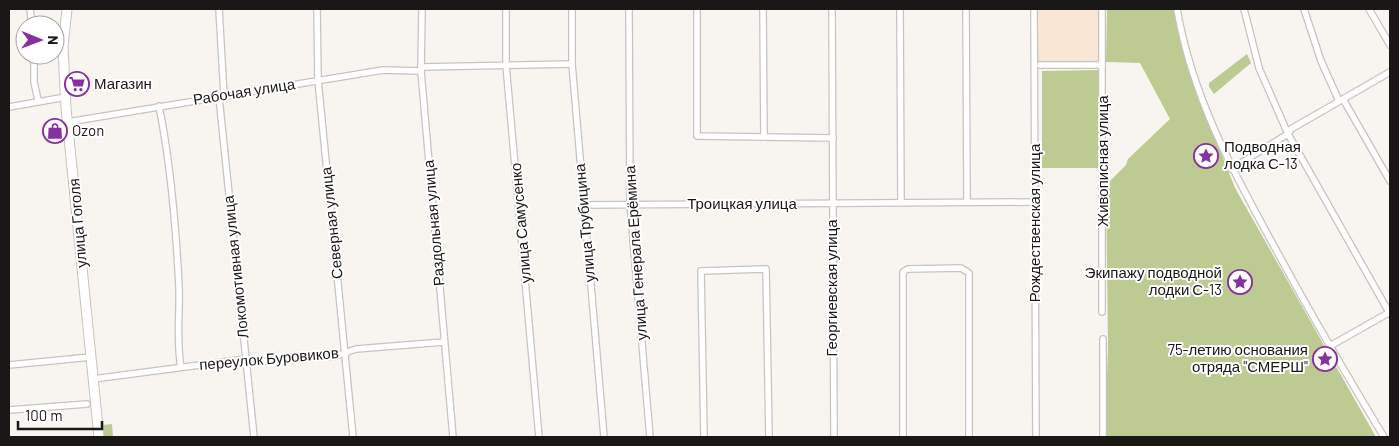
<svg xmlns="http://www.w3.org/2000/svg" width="1399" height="446" viewBox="0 0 1399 446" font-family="Barlow,sans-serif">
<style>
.education{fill:#f9e7d6}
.green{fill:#bdca92}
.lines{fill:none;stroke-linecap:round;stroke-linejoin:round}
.minor-casing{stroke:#c7c4bf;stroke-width:8}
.secondary-casing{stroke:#c7c4bf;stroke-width:11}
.minor{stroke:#fff;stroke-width:5.5}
.secondary{stroke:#fff;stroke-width:9}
.labels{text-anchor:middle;stroke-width:4;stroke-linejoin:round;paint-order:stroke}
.poi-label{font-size:15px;fill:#1a1817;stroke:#fff;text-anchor:start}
.street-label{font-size:15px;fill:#1a1817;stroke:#fff}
</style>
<rect width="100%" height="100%" fill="#f8f4ef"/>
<path class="education" d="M 1038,9 L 1098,9 L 1099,61 L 1038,63 Z"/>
<g class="green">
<path d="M 1107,9 L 1175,9 L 1180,36 L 1197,93 L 1235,188 L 1376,437 L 1105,437 L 1108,346 L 1106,185 L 1126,165 L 1128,159 L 1170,119 L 1140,63 L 1106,62 Z"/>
<path d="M 1247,54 L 1251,63 L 1214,94 L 1209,87 L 1209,83 Z"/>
<path d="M 1099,70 L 1098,168 L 1042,168 L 1042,71 Z"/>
<path d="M 112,424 L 113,437 L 104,437 L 103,425 Z"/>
</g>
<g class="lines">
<defs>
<g id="minor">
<path d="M 30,9 L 32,25"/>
<path d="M 219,9 L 224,96"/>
<path d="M 317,9 L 318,80 L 353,437"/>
<path d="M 422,9 L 421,71 L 453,437"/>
<path d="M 506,9 L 506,65 L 539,437"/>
<path d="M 572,9 L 572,64 L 604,437"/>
<path d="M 629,9 L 630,204 L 650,437"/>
<path d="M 697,9 L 697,136 L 833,138"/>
<path d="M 763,9 L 764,137"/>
<path d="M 832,9 L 834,437"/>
<path d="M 900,9 L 901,202"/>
<path d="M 966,9 L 967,202"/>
<path d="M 1034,9 L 1036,437"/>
<path d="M 1102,9 L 1102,312"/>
<path d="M 1177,9 C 1192,96 1232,170 1274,246 C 1309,311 1346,374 1384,437"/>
<path d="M 1244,9 L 1259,68 L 1288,134 L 1390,314"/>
<path d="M 1304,9 L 1321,61 L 1339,101"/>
<path d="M 1369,9 L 1390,45"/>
<path d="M 34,55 L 34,82 L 38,100"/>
<path d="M 1040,65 L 1102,65"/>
<path d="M 421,67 L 572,64"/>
<path d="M 219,97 L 254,437"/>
<path d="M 1343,99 L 1390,181"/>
<path d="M 159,106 C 171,165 176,227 179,287 C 180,313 176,342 181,367"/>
<path d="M 9,107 L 66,97"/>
<path d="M 68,122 L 383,70 L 421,71"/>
<path d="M 1231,169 L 1288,134 L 1291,129 L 1390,72"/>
<path d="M 583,205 L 1035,202"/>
<path d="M 1103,339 L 1103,437"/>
<path d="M 1330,346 L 1390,312"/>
<path d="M 9,365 L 91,357"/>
<path d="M 93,379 L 238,360 L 260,362 L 336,356 L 356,349 L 444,342"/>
<path d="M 9,410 L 87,404"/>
<path d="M 704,437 L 701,271 L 766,269 L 769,437"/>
<path d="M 903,437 L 903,272 L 908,269 L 961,268 L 969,273 L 969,437"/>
</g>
<path id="secondary" d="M 67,9 L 63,47 L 66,108 L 99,437"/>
</defs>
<use href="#minor" class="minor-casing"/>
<use href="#secondary" class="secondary-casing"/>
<use href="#minor" class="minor"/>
<use href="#secondary" class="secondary"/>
</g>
<defs>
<symbol id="supermarket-ring" viewBox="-11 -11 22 22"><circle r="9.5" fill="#fff" stroke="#87319e" stroke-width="1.5"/><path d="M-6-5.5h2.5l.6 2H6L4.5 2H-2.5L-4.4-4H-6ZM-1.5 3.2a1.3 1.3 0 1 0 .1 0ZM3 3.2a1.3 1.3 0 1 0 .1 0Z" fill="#87319e"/></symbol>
<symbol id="shop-ring" viewBox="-11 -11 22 22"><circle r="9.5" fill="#fff" stroke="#87319e" stroke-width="1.5"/><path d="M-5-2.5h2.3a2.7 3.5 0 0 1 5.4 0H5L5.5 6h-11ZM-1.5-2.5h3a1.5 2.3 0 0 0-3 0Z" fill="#87319e"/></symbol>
<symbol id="sight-ring" viewBox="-11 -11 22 22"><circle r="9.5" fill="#fff" stroke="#87319e" stroke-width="1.5"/><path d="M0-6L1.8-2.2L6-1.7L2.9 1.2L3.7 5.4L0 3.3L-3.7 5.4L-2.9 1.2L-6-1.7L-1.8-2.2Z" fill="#87319e"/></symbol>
</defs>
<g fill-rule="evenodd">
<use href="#supermarket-ring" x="63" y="70" width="28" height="28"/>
<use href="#shop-ring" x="41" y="117" width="28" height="28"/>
<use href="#sight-ring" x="1192" y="142" width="28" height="28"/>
<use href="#sight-ring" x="1226" y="268" width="28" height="28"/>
<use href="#sight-ring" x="1311" y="345" width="28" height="28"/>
</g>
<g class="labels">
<g class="poi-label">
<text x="94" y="89">Магазин</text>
<text x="72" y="136">Ozon</text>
<text x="1224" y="152">Подводная<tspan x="1224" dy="17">лодка С-13</tspan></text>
<text x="1222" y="278" text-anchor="end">Экипажу подводной<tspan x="1222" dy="17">лодки С-13</tspan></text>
<text x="1308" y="355" text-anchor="end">75-летию основания<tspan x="1308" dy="17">отряда "СМЕРШ"</tspan></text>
</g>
<g class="street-label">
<text transform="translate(244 92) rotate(-9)" y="5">Рабочая улица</text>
<text transform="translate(1103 161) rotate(-90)" y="5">Живописная улица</text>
<text x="742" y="209">Троицкая улица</text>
<text transform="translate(78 223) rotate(-95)" y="5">улица Гоголя</text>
<text transform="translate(332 223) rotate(-96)" y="5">Северная улица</text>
<text transform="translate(434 223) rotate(-95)" y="5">Раздольная улица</text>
<text transform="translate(521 223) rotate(-95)" y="5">улица Самусенко</text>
<text transform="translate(585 223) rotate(-95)" y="5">улица Трубицина</text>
<text transform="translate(1035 223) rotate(-90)" y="5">Рождественская улица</text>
<text transform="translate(636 253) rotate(-94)" y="5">улица Генерала Ерёмина</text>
<text transform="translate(236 267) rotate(-96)" y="5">Локомотивная улица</text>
<text transform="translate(832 288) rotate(-90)" y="5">Георгиевская улица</text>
<text transform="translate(269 359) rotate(-5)" y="5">переулок Буровиков</text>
</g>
</g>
<rect width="1399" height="446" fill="none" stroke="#1a1817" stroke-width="20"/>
<g transform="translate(40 40) rotate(91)"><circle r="24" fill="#ffffff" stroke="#a3a3a2"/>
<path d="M0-4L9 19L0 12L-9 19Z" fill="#87319e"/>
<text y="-8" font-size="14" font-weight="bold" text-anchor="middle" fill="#1a1817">N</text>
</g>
<path d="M18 421v8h84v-8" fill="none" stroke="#1a1817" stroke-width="2.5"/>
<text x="25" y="421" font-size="15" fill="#1a1817" stroke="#ffffff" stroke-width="4" paint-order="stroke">100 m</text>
</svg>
